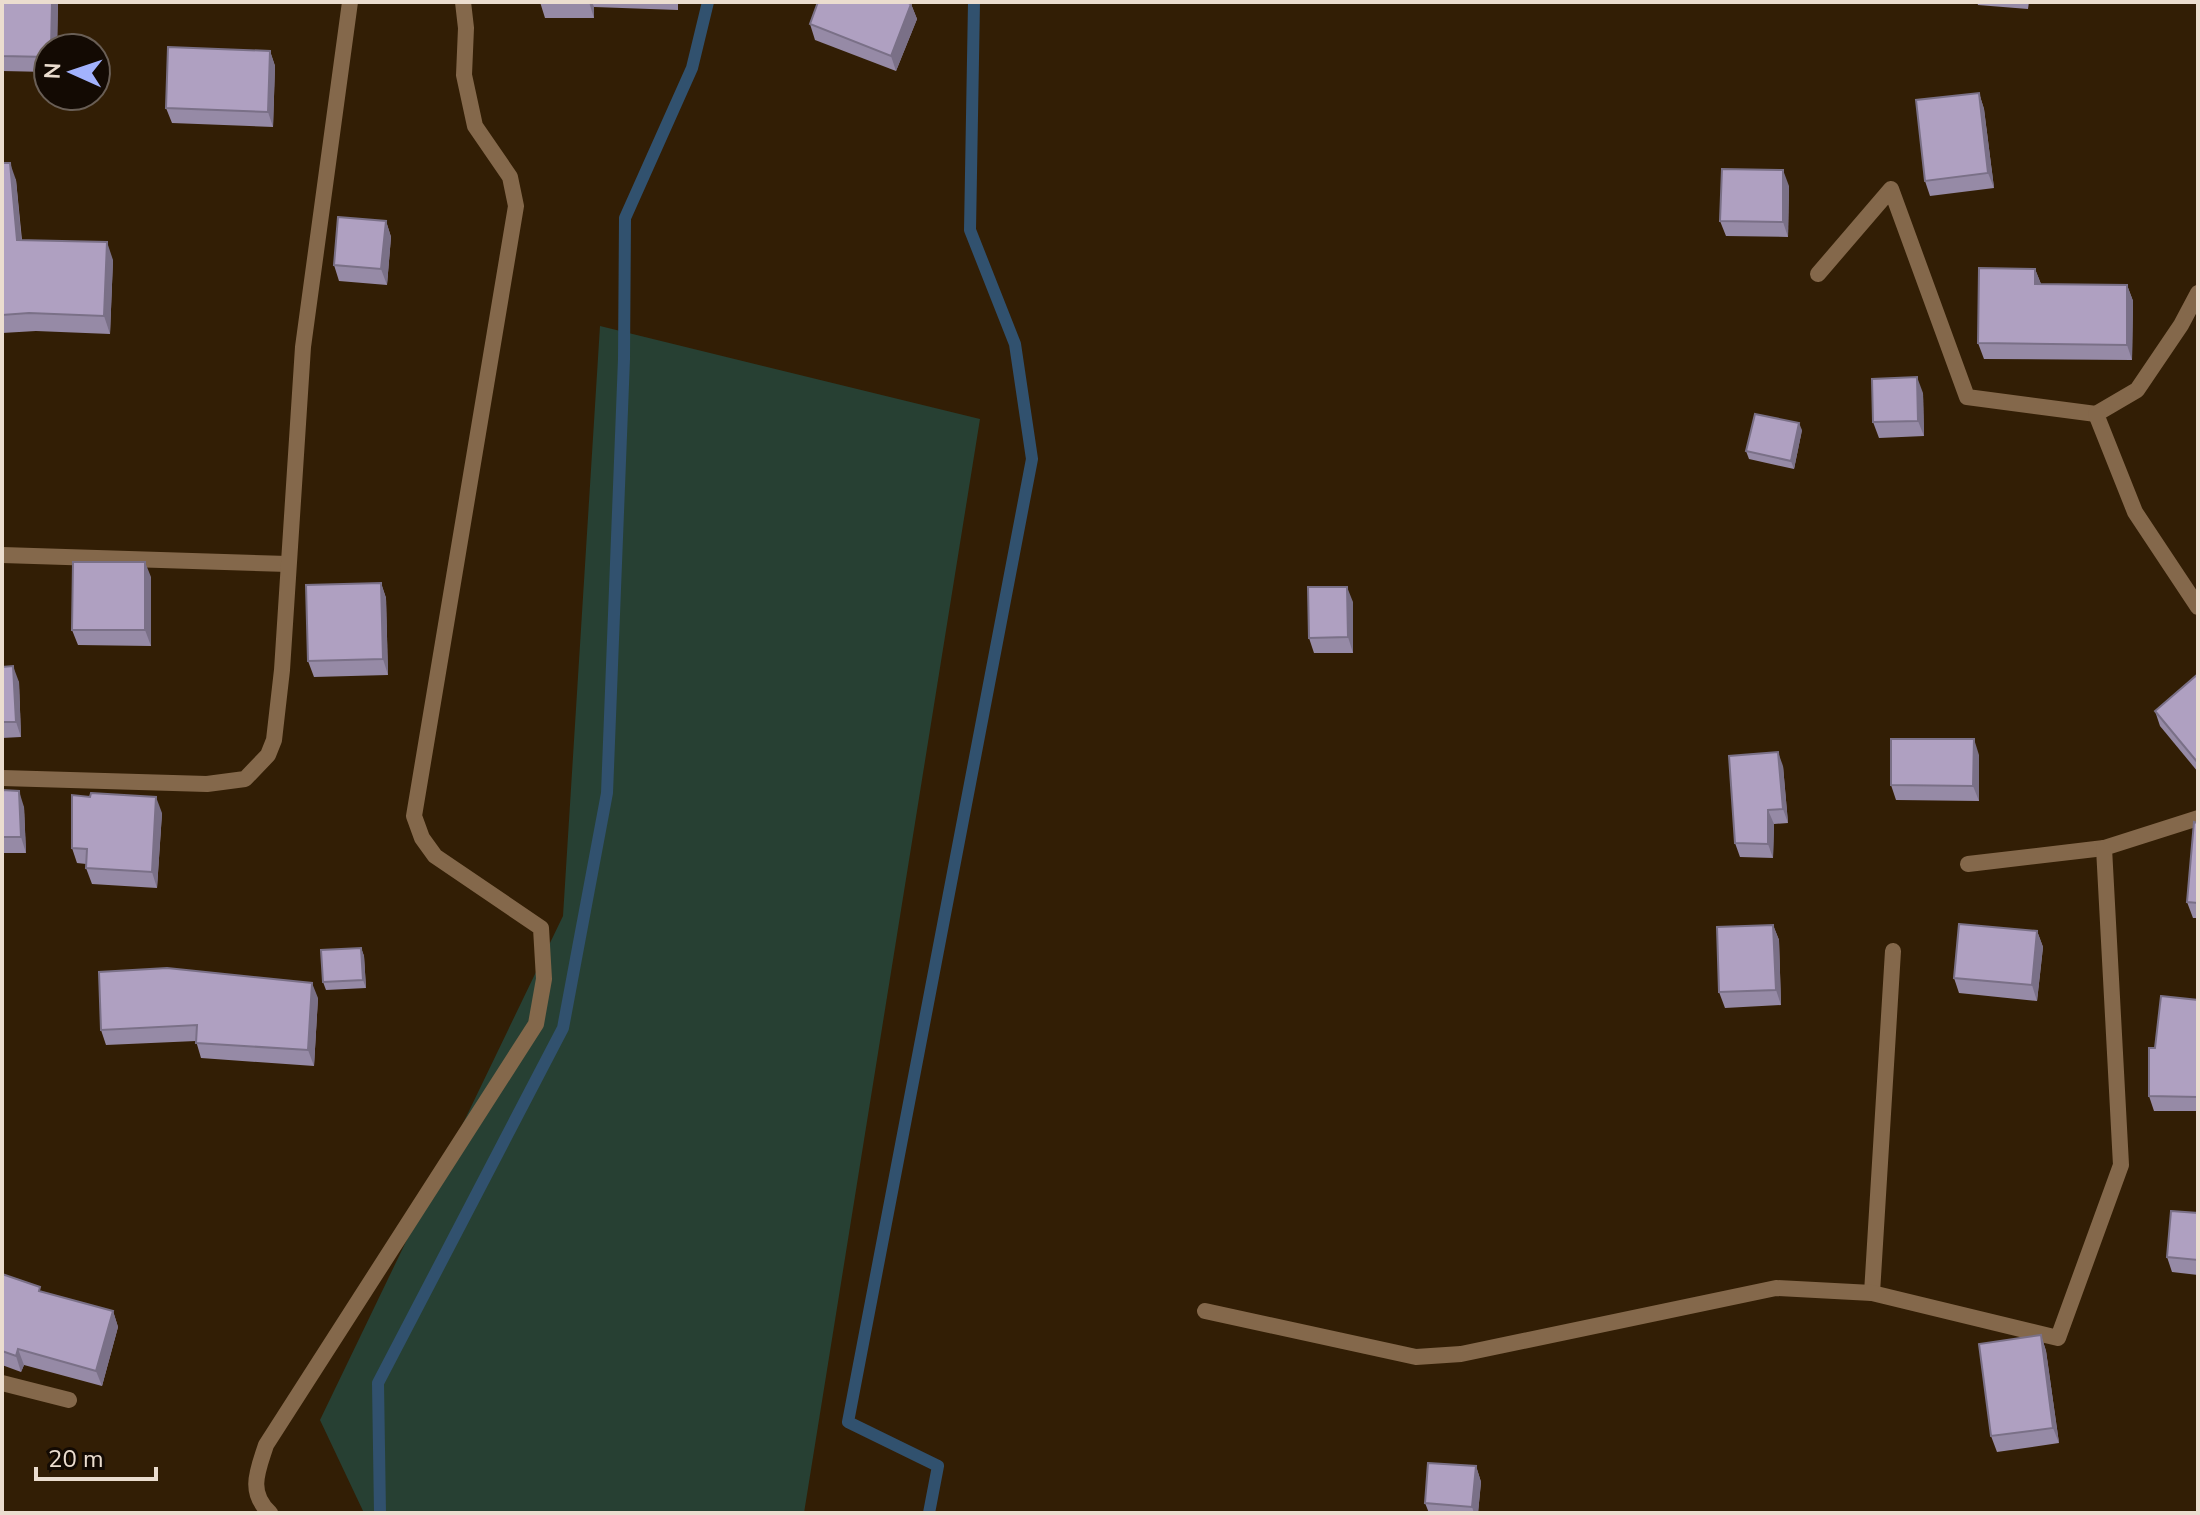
<svg xmlns="http://www.w3.org/2000/svg" width="2200" height="1515" viewBox="0 0 2200 1515" font-family="'Nunito Sans',sans-serif">
<style>
.green{fill:#274033}
.lines{fill:none;stroke-linecap:round;stroke-linejoin:round}
.stream{stroke:#31516e;stroke-width:12}
.minor{stroke:#84684b;stroke-width:16}
.wall{fill:#968aa6}
.shaded-wall{fill:#7a7087}
.building{fill:#afa0c1;stroke:#7a7087;stroke-width:2}
</style>
<rect width="100%" height="100%" fill="#321e05"/>
<path class="green" d="M 600,326 L 980,419 L 804,1513 L 364,1513 L 320,1420 L 563,916 Z"/>
<g class="lines">
<g class="stream">
<path d="M 380,1513 L 378,1383 L 563,1028 L 607,793 L 624,359 L 625,218 L 692,68 L 708,2"/>
<path d="M 929,1513 L 938,1466 L 848,1422 L 1032,459 L 1015,344 L 970,230 L 974,2"/>
</g>
<g class="minor">
<path d="M 1818,274 L 1891,189 L 1967,397 L 2096,414"/>
<path d="M 2198,293 L 2181,325 L 2137,390 L 2096,414 L 2135,512 L 2198,607"/>
<path d="M 2,555 L 288,564"/>
<path d="M 2,778 L 207,784 L 245,779 L 268,755 L 274,740 L 282,670 L 303,347 L 350,2"/>
<path d="M 1968,864 L 2104,848"/>
<path d="M 1872,1293 L 1893,951"/>
<path d="M 1205,1311 L 1416,1357 L 1461,1354 L 1776,1288 L 1872,1293 L 2058,1338 L 2121,1165 L 2104,848 L 2198,818"/>
<path d="M 2,1383 L 69,1400"/>
<path d="M 270,1513 C 247,1492 258,1470 266,1445 L 536,1024 L 544,979 L 541,928 L 435,856 L 422,838 L 414,816 L 516,206 L 510,177 L 475,126 L 464,75 L 466,28 L 463,2"/>
</g>
</g>
<g class="wall">
<path d="M 2,2 L 58,2 L 57,48 L 48,48 L 48,72 L 2,71 Z"/>
<path d="M 540,2 L 678,2 L 678,10 L 594,7 L 594,18 L 545,18 Z"/>
<path d="M 1977,2 L 2029,2 L 2028,9 L 1978,5 Z"/>
<path d="M 911,4 L 917,19 L 896,71 L 815,40 L 810,24 Z"/>
<path d="M 270,51 L 275,66 L 273,127 L 172,123 L 166,108 Z"/>
<path d="M 1979,93 L 1984,109 L 1994,188 L 1930,196 L 1925,181 Z"/>
<path d="M 2,163 L 16,180 L 22,240 L 113,260 L 110,334 L 36,331 L 2,333 Z"/>
<path d="M 1789,186 L 1788,237 L 1726,236 L 1720,221 Z"/>
<path d="M 386,221 L 391,237 L 387,285 L 339,281 L 334,265 Z"/>
<path d="M 2035,269 L 2041,284 L 2127,285 L 2133,301 L 2132,360 L 1984,359 L 1978,343 Z"/>
<path d="M 1923,393 L 1924,436 L 1879,438 L 1873,422 Z"/>
<path d="M 1802,430 L 1794,469 L 1749,459 L 1746,451 Z"/>
<path d="M 151,577 L 151,646 L 78,645 L 72,630 Z"/>
<path d="M 381,583 L 386,598 L 388,675 L 314,677 L 308,661 Z"/>
<path d="M 1353,602 L 1353,653 L 1314,653 L 1309,638 Z"/>
<path d="M 2,667 L 19,682 L 21,737 L 2,738 Z"/>
<path d="M 2198,674 L 2198,772 L 2160,726 L 2155,711 Z"/>
<path d="M 1979,755 L 1979,801 L 1896,800 L 1891,785 Z"/>
<path d="M 1783,766 L 1788,823 L 1774,824 L 1773,858 L 1740,857 L 1735,843 Z"/>
<path d="M 2,790 L 24,807 L 26,853 L 2,853 Z"/>
<path d="M 162,813 L 157,888 L 92,884 L 86,868 L 86,864 L 77,863 L 72,848 Z"/>
<path d="M 2198,823 L 2198,918 L 2193,918 L 2187,902 Z"/>
<path d="M 1773,925 L 1779,940 L 1781,1005 L 1725,1008 L 1719,992 Z"/>
<path d="M 2037,931 L 2043,947 L 2037,1001 L 1959,993 L 1954,978 Z"/>
<path d="M 361,948 L 364,956 L 366,988 L 326,990 L 323,982 Z"/>
<path d="M 318,998 L 314,1066 L 201,1058 L 196,1041 L 106,1045 L 101,1030 Z"/>
<path d="M 2198,1000 L 2198,1111 L 2154,1111 L 2149,1096 L 2155,1048 Z"/>
<path d="M 2198,1213 L 2198,1275 L 2172,1272 L 2167,1257 Z"/>
<path d="M 2,1274 L 42,1292 L 113,1311 L 118,1327 L 102,1386 L 24,1365 L 21,1372 L 2,1365 Z"/>
<path d="M 2041,1335 L 2046,1351 L 2059,1443 L 1997,1452 L 1991,1436 Z"/>
<path d="M 1476,1466 L 1481,1482 L 1478,1513 L 1429,1513 L 1425,1503 Z"/>
</g>
<g class="shaded-wall">
<path d="M 52,2 L 58,2 L 57,48 L 51,48 Z"/>
<path d="M 589,2 L 592,2 L 594,7 L 594,18 Z"/>
<path d="M 911,4 L 917,19 L 896,71 L 891,56 Z"/>
<path d="M 270,51 L 275,66 L 273,127 L 268,112 Z"/>
<path d="M 1979,93 L 1984,109 L 1994,188 L 1988,173 Z"/>
<path d="M 10,163 L 16,180 L 23,257 L 17,240 Z"/>
<path d="M 1783,170 L 1789,186 L 1788,237 L 1783,222 Z"/>
<path d="M 386,221 L 391,237 L 387,285 L 381,269 Z"/>
<path d="M 107,242 L 113,260 L 110,334 L 104,316 Z"/>
<path d="M 2035,269 L 2041,284 L 2035,284 Z"/>
<path d="M 2127,285 L 2133,301 L 2132,360 L 2127,345 Z"/>
<path d="M 1917,377 L 1923,393 L 1924,436 L 1918,421 Z"/>
<path d="M 1799,423 L 1802,430 L 1794,469 L 1791,461 Z"/>
<path d="M 145,562 L 151,577 L 151,646 L 145,630 Z"/>
<path d="M 381,583 L 386,598 L 388,675 L 383,659 Z"/>
<path d="M 1347,587 L 1353,602 L 1353,653 L 1348,637 Z"/>
<path d="M 13,666 L 19,682 L 21,737 L 16,722 Z"/>
<path d="M 1974,739 L 1979,755 L 1979,801 L 1973,786 Z"/>
<path d="M 1778,752 L 1783,766 L 1788,823 L 1783,809 Z"/>
<path d="M 19,791 L 24,807 L 26,853 L 21,837 Z"/>
<path d="M 156,797 L 162,813 L 157,888 L 152,872 Z"/>
<path d="M 1768,810 L 1774,824 L 1773,858 L 1768,844 Z"/>
<path d="M 1773,925 L 1779,940 L 1781,1005 L 1776,990 Z"/>
<path d="M 2037,931 L 2043,947 L 2037,1001 L 2032,985 Z"/>
<path d="M 361,948 L 364,956 L 366,988 L 363,980 Z"/>
<path d="M 312,983 L 318,998 L 314,1066 L 308,1050 Z"/>
<path d="M 113,1311 L 118,1327 L 102,1386 L 96,1371 Z"/>
<path d="M 2041,1335 L 2046,1351 L 2059,1443 L 2053,1428 Z"/>
<path d="M 18,1349 L 24,1365 L 21,1372 L 16,1356 Z"/>
<path d="M 1476,1466 L 1481,1482 L 1478,1513 L 1474,1513 L 1472,1507 Z"/>
</g>
<g class="building">
<path d="M 2,2 L 52,2 L 51,48 L 48,48 L 48,57 L 2,56 Z"/>
<rect x="540" y="2" width="49" height="1"/>
<path d="M 818,2 L 906,2 L 911,4 L 891,56 L 810,24 Z"/>
<path d="M 168,47 L 270,51 L 268,112 L 166,108 Z"/>
<path d="M 1979,93 L 1988,173 L 1925,181 L 1916,100 Z"/>
<path d="M 2,163 L 10,163 L 17,240 L 107,242 L 104,316 L 29,313 L 2,315 Z"/>
<path d="M 1722,169 L 1783,170 L 1783,222 L 1720,221 Z"/>
<path d="M 338,217 L 386,221 L 381,269 L 334,265 Z"/>
<path d="M 1979,268 L 2035,269 L 2035,284 L 2127,285 L 2127,345 L 1978,343 Z"/>
<path d="M 1917,377 L 1918,421 L 1873,422 L 1872,379 Z"/>
<path d="M 1755,414 L 1799,423 L 1791,461 L 1746,451 Z"/>
<path d="M 73,562 L 145,562 L 145,630 L 72,630 Z"/>
<path d="M 381,583 L 383,659 L 308,661 L 306,585 Z"/>
<path d="M 1308,587 L 1347,587 L 1348,637 L 1309,638 Z"/>
<path d="M 13,666 L 16,722 L 2,722 L 2,667 Z"/>
<path d="M 2198,674 L 2198,763 L 2155,711 Z"/>
<path d="M 1891,739 L 1974,739 L 1973,786 L 1891,785 Z"/>
<path d="M 1778,752 L 1783,809 L 1768,810 L 1768,844 L 1735,843 L 1729,756 Z"/>
<path d="M 2,790 L 19,791 L 21,837 L 2,837 Z"/>
<path d="M 91,793 L 156,797 L 152,872 L 86,868 L 87,849 L 72,848 L 72,795 L 90,797 Z"/>
<path d="M 2194,822 L 2198,823 L 2198,903 L 2187,902 Z"/>
<path d="M 1959,924 L 2037,931 L 2032,985 L 1954,978 Z"/>
<path d="M 1773,925 L 1776,990 L 1719,992 L 1717,927 Z"/>
<path d="M 361,948 L 363,980 L 323,982 L 321,950 Z"/>
<path d="M 167,968 L 312,983 L 308,1050 L 196,1043 L 197,1025 L 101,1030 L 99,972 Z"/>
<path d="M 2161,996 L 2198,1000 L 2198,1097 L 2149,1096 L 2149,1048 L 2155,1048 Z"/>
<path d="M 2171,1211 L 2198,1213 L 2198,1260 L 2167,1257 Z"/>
<path d="M 2,1274 L 40,1287 L 39,1291 L 113,1311 L 96,1371 L 18,1349 L 16,1356 L 2,1351 Z"/>
<path d="M 2041,1335 L 2053,1428 L 1991,1436 L 1979,1344 Z"/>
<path d="M 1428,1463 L 1476,1466 L 1472,1507 L 1425,1503 Z"/>
</g>
<rect width="2200" height="1515" fill="none" stroke="#ebddcf" stroke-width="8"/>
<g transform="translate(72 72) rotate(273)"><circle r="38" fill="#130a03" stroke="#695e55" stroke-width="2"/>
<path d="M0-6L14 30L0 20L-14 30Z" fill="#a2b2fd"/>
<text y="-12" font-size="22" font-weight="bold" text-anchor="middle" fill="#ebddcf">N</text>
</g>
<path d="M36 1467v12h120v-12" fill="none" stroke="#ebddcf" stroke-width="4"/>
<text x="48" y="1467" font-size="24" fill="#ebddcf" stroke="#130a03" stroke-width="6" paint-order="stroke">20 m</text>
</svg>
